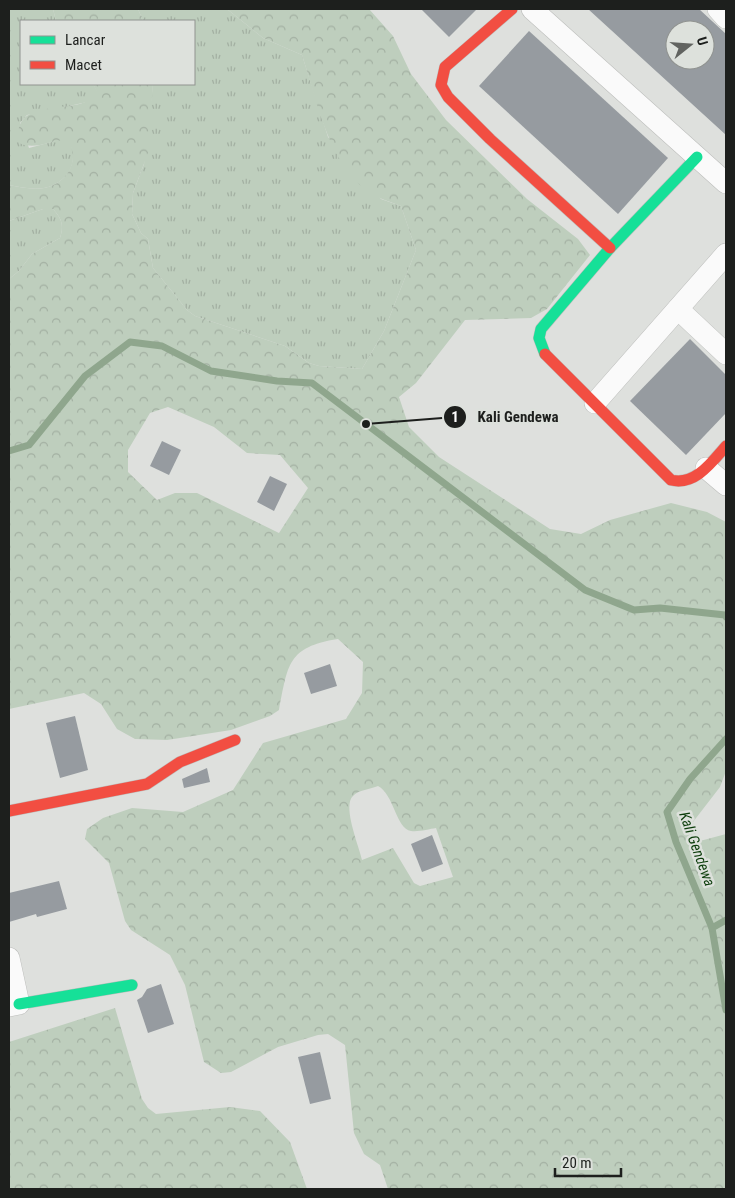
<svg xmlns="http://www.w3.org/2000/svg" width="735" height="1198" viewBox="0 0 735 1198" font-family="'Roboto Condensed',sans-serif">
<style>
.grass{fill:url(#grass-tufts)}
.forest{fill:url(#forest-crowns);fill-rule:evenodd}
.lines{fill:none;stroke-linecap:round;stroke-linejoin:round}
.stream{stroke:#8fa68d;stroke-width:7}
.building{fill:#969ba0;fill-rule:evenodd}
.street-casing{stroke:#bdbebc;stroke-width:22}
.fast-casing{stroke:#bdbebc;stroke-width:12}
.jam-casing{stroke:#bdbebc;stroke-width:12}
.street{stroke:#fafafa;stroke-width:21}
.fast{stroke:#16e098;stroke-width:11}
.jam{stroke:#f24e42;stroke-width:11}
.labels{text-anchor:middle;stroke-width:5;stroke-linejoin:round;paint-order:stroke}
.water-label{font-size:15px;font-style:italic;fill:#0c3d0b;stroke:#dde1dc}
.leader{fill:none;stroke:#1d1f1d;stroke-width:2}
.callout-dot{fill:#1d1f1d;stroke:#dde1dc;stroke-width:2}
.mark-label{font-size:15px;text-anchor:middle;font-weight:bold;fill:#fff}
.callout-label{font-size:15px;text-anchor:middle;font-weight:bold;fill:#1d1f1d;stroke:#dde1dc;stroke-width:5;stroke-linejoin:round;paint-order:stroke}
</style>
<defs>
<pattern id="grass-tufts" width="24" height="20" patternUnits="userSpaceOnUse" patternTransform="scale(1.25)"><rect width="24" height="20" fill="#becebd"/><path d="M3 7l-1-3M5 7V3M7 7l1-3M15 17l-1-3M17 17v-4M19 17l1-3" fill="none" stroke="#a3b0a2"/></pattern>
<pattern id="forest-crowns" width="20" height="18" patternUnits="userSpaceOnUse" patternTransform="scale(1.25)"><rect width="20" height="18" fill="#becebd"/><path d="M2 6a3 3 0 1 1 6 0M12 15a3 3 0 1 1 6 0" fill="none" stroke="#a3b0a2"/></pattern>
</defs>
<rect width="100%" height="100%" fill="#dee0dd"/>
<g class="grass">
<path d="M 9,9 L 53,9 L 56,21 L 21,21 L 21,84 L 93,84 L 99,94 L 92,101 L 27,115 L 20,123 L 29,148 L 59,140 L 69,140 C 80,162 68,183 44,188 C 33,190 20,187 9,185 Z"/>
<path d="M 138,9 L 227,9 L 263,38 L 302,55 L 328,137 L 381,199 L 401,206 L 416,250 L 384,331 L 362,369 L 319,366 L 309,363 L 285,346 L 195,316 L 187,310 L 153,268 L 148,239 L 141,233 L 132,214 L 133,193 L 144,164 L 153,84 L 194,84 L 194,21 L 143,21 Z"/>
<path d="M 43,209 L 53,209 C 62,219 64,225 60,238 L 32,254 L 19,271 L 9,279 L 9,221 Z"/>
</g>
<g class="forest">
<path d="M 53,9 L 138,9 L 143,21 L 56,21 Z"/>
<path d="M 227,9 L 369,9 L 393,36 L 411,74 L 446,120 L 527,199 L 578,239 L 590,255 L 547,309 L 531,318 L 465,320 L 416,383 L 399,397 L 409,427 L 439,457 L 550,529 L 581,534 L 610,520 L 671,503 L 707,512 L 726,522 L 726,771 L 720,787 L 693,822 L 694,831 L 700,841 L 726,834 L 726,1189 L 388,1189 L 380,1165 L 364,1154 L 354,1133 L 345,1045 L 328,1034 L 318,1035 L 278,1047 L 231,1072 L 221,1073 L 204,1062 L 185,985 L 170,955 L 131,930 L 125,921 L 109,863 L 85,839 L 87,829 L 103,818 L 132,808 L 183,812 L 233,790 L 263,743 L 346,719 L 362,693 L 363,662 L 338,639 C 287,647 288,665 279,710 L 270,716 L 231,730 L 167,740 L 135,739 L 117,729 L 101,704 L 84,693 L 9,709 L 9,279 L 19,271 L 32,254 L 60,238 C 64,225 62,219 53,209 L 43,209 L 9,221 L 9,185 C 20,187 33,190 44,188 C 68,183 80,161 68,140 C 51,139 36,151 19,143 C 11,93 77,118 98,94 L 93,84 L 153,84 L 148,153 L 133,193 L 132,214 L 141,233 L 148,239 L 153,268 L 187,310 L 195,316 L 285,346 L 309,363 L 319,366 L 362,369 L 384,331 L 416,250 L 401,206 C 388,201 373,197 363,188 C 327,157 316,98 302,55 L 263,38 ZM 168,407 L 214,427 L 247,453 L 280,455 L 308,488 L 279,533 L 197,493 L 175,493 L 157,500 L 128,472 L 128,450 L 150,413 ZM 378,786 C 394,794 396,829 411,831 C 419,832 429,829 436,828 L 453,877 L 420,886 L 414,883 L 393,848 L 362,860 C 359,846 342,806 353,796 C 358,790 371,789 378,786 Z"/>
<path d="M 115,1008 L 142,1099 L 148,1108 L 156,1114 L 230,1107 L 260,1111 L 290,1142 L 307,1189 L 9,1189 L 9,1042 Z"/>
</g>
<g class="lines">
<g class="stream">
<path d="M 9,451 L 29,445 L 85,376 L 130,342 L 162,346 L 211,371 L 277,381 L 312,383 L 585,590 L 634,610 L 660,608 L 725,615 L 726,617"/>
<path d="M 726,920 L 712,928 L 726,1010"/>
<path d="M 712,928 L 676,842 L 667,812 L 690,779 L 726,739"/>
</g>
</g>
<g class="building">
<path d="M 421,9 L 477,9 L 449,37 Z"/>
<path d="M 588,9 L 699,9 L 726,34 L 726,135 ZM 675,30 L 705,30 L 705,60 L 675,60 Z"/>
<path d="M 529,31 L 668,158 L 618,214 L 479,86 Z"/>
<path d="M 690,339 L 726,375 L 726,413 L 686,455 L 630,401 Z"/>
<path d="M 162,441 L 181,450 L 169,475 L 150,466 Z"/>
<path d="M 270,476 L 287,484 L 274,511 L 257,502 Z"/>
<path d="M 330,664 L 337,686 L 311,694 L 304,673 Z"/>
<path d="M 75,716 L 88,770 L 60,778 L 46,723 Z"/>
<path d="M 207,768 L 210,782 L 184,788 L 182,779 Z"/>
<path d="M 432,835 L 443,864 L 422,872 L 411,844 Z"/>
<path d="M 59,881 L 67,909 L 37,917 L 36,914 L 9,922 L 9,893 Z"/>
<path d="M 161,984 L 174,1024 L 148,1033 L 137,1000 L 142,997 L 147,989 Z"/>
<path d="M 320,1052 L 331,1099 L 310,1104 L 298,1057 Z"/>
</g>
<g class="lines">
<defs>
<g id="street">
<path d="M 532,9 L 726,183"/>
<path d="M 718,9 L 726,18"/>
<path d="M 678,309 L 726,354"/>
<path d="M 595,403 L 726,254"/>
<path d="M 706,468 L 726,485"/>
<path d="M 9,958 L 19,1004 L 9,1006"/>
</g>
<g id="fast">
<path d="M 545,354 L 539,338 L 541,329 L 610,248 L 697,157"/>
<path d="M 19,1004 L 132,985"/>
</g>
<g id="jam">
<path d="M 512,9 L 445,67 L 441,85 L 448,97 L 490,139 L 610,248"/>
<path d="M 545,354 L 671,480 C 695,486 712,462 726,446"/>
<path d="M 9,811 L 147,784 L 180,762 L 235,740"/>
</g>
</defs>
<use href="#street" class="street-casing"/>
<use href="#fast" class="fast-casing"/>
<use href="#jam" class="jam-casing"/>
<use href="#street" class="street"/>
<use href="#fast" class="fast"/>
<use href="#jam" class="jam"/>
</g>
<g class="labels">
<g class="water-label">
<text transform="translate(697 849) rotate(70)" y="5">Kali Gendewa</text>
</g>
</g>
<path class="leader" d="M366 424L455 417"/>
<g class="callout-dot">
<circle cx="366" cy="424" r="5"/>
<circle cx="455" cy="417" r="12"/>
</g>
<g class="mark-label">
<text x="455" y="422">1</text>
</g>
<g class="callout-label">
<text x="518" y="422">Kali Gendewa</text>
</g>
<rect width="735" height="1198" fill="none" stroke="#1d1f1d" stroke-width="20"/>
<rect x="20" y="20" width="175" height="65" fill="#dde1dc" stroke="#909390"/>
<rect x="30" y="36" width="25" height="8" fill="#16e098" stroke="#909390"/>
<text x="65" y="45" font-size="15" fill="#1d1f1d">Lancar</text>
<rect x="30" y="61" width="25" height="8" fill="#f24e42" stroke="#909390"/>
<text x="65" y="70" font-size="15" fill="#1d1f1d">Macet</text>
<g transform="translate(690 45) rotate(73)"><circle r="24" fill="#dde1dc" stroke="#909390"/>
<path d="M0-4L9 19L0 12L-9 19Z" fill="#616360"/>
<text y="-8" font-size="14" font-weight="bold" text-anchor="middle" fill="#1d1f1d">U</text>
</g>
<path d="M555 1168v8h66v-8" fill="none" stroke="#1d1f1d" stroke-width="2.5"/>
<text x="562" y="1168" font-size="15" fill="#1d1f1d" stroke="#dde1dc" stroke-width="4" paint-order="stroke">20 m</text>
</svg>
